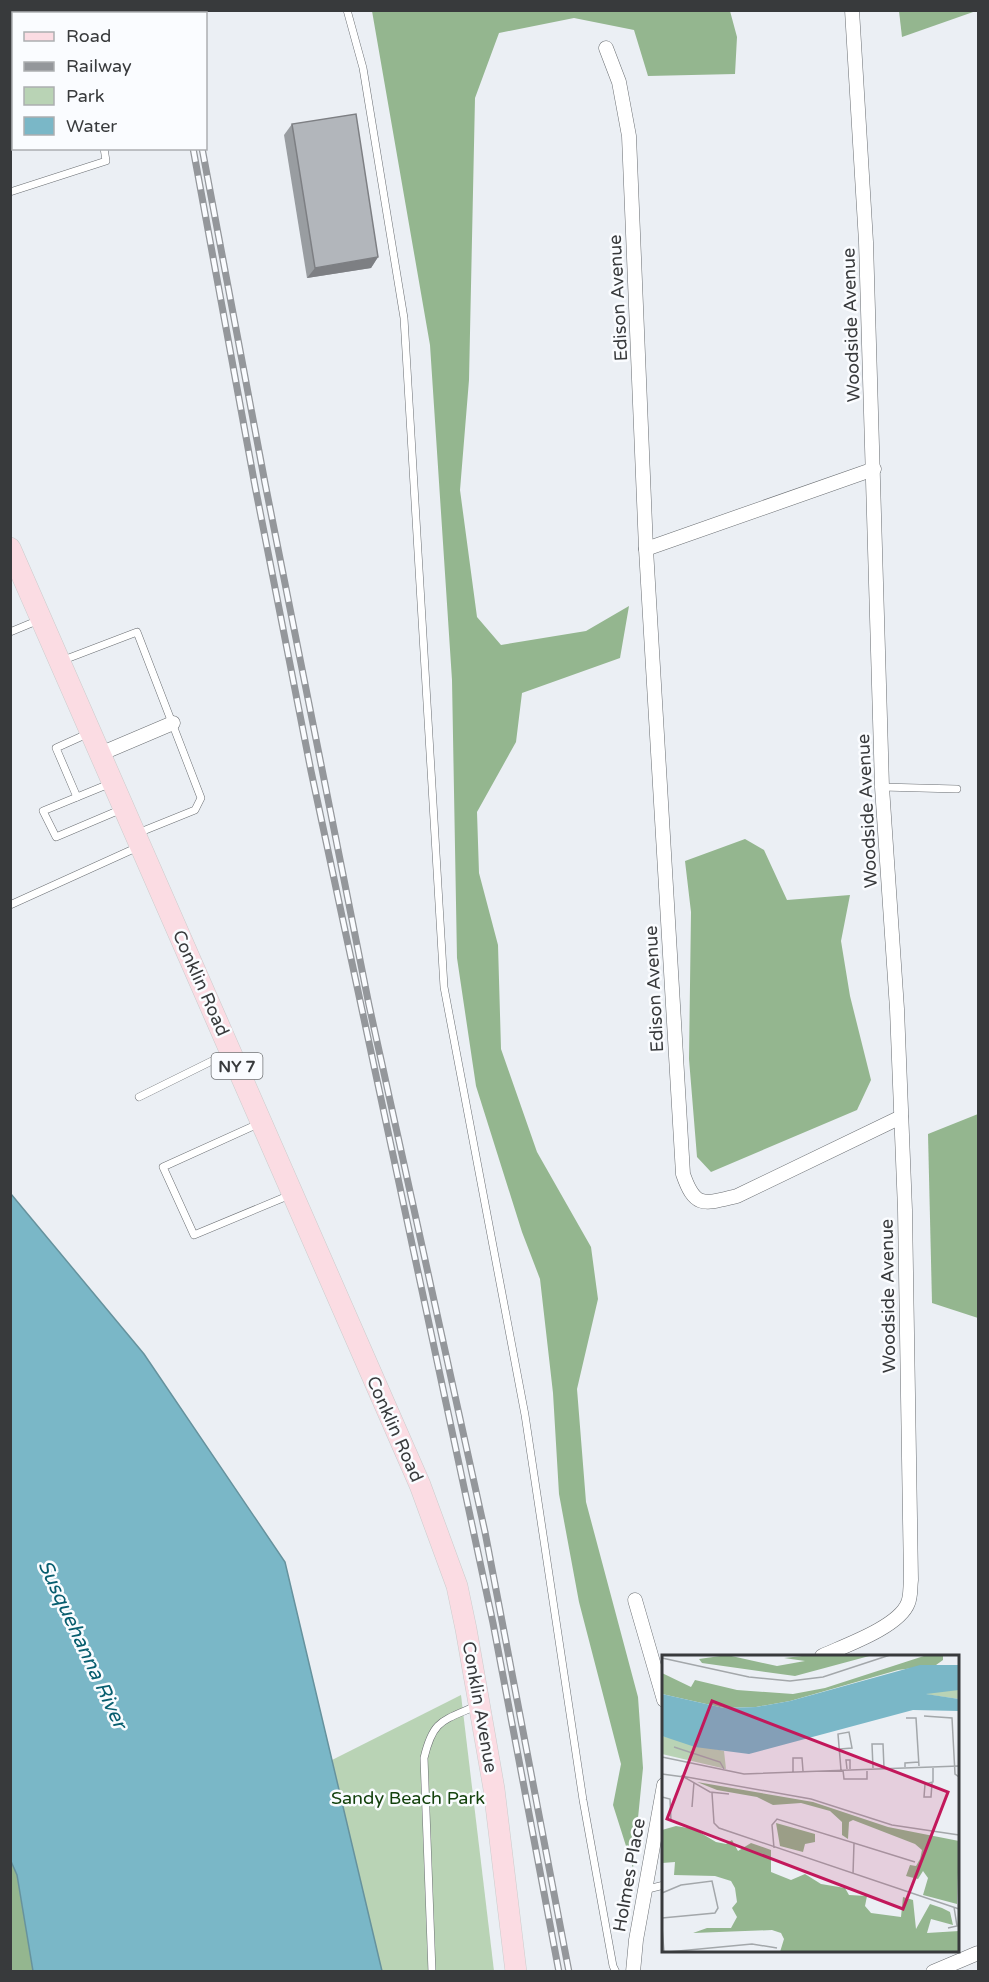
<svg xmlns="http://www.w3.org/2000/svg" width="989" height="1982" viewBox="0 0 989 1982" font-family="'Varela Round',sans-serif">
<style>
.green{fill:#b9d3b5}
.forest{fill:#94b68f}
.water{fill:#7ab7c7;stroke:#66929d;stroke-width:1.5}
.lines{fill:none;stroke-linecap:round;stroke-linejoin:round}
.lane-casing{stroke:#6a6e72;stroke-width:8}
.street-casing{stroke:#6a6e72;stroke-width:15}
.primary-casing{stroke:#cbcccc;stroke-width:22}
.lane{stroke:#fff;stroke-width:7}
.street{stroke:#fff;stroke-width:14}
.primary{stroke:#fbdce3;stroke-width:21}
.rail-casing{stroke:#94979b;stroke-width:7}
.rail{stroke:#fafcff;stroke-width:4.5;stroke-dasharray:14;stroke-linecap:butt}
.wall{fill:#999da1}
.shaded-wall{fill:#7d7f83}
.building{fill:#b2b6bb;stroke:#7d7f83;stroke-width:1.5}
.labels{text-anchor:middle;stroke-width:5;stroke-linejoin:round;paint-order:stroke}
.shield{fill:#fafcff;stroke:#727476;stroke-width:1.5}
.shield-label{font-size:16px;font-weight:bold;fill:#383a3c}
.street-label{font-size:18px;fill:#383a3c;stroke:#fafcff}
.park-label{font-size:18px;fill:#14420d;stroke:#fafcff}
.water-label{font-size:20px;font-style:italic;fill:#085e6f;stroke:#fafcff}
.inset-road{fill:none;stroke:#a3a7aa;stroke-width:1.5}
.view{fill:#c2185b;fill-opacity:0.15;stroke:#c2185b;stroke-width:3}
.inset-edge{fill:none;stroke:#383a3c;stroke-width:3}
</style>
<rect width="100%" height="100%" fill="#ebeff4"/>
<path class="green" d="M 461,1695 L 494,1971 L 382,1971 L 332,1760 Z"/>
<g class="forest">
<path d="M 372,11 L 730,11 L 737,37 L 735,74 L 648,76 L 634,30 L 574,18 L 499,33 L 475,98 L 469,380 L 460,490 L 477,617 L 501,645 L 586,631 L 629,606 L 620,658 L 522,693 L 516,742 L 477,812 L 479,873 L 498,945 L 501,1049 L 537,1152 L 591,1247 L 598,1299 L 577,1389 L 586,1502 L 638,1697 L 643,1768 L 633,1868 L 613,1805 L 621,1764 L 579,1602 L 559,1494 L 553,1393 L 540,1279 L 522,1232 L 476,1086 L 457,958 L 452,680 L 430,345 Z"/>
<path d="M 899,11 L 899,10 L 976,11 L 902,37 Z"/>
<path d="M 745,839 L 764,850 L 787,900 L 850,895 L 841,941 L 850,996 L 871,1080 L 857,1110 L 711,1172 L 697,1157 L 689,1059 L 691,912 L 685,861 Z"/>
<path d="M 978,1114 L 978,1318 L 932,1303 L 928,1134 Z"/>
<path d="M 10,1859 L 17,1875 L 33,1971 L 11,1971 Z"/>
</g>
<path class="water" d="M 11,1194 L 144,1354 L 285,1562 L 382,1971 L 33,1971 L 17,1875 L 10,1859 Z"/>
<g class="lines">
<defs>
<g id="lane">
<path d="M 347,10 L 363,68 L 404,318 L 444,987 L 525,1415 L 583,1800 L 613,1966 L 616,1972"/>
<path d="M 10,130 L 14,129"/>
<path d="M 10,192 L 106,161 L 104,148"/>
<path d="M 10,632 L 39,620"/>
<path d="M 61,661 L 137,632 L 201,798 L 195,810 L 138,833"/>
<path d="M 109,784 L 43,811 L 56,837 L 122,809"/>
<path d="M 882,787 L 957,789"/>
<path d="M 77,797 L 56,748 L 87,734"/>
<path d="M 10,905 L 138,847"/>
<path d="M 139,1097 L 228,1053"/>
<path d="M 258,1124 L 163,1167 L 194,1235 L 290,1195"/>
<path d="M 644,1890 L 664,1885"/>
<path d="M 432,1972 L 424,1758 C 433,1720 442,1721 476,1706"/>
</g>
<g id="street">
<path d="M 606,48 L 619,82 L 629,136 L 646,549 L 683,1174 C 695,1209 704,1204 737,1196 L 901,1117"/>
<path d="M 646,549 L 874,469"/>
<path d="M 100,754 L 173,723"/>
<path d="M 635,1600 L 664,1700"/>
<path d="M 822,1656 C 844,1646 899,1627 908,1603 C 911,1596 910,1587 911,1580 L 905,1210 L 897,1009 L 882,787 L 866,242 L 852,10"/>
<path d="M 633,1972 L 636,1940 L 664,1785"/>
<path d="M 933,1972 L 978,1953"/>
</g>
<path id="primary" d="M 10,548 L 420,1485 L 457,1586 L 466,1629 L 494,1789 L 516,1972"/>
</defs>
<use href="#lane" class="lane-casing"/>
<use href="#street" class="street-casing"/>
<use href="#primary" class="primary-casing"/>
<use href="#lane" class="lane"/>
<use href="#street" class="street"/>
<use href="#primary" class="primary"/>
<defs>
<g id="rail">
<path d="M 177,10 L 177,14"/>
<path d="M 193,148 L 255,486 L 311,771 L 493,1623 L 559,1972"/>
<path d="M 202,148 L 265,483 L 369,1005 L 485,1532 L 569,1972"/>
</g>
</defs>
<use href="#rail" class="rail-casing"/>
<use href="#rail" class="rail"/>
</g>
<path class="wall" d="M 292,124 L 378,257 L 371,268 L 307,278 L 284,135 Z"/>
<path class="shaded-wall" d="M 378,257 L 371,268 L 307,278 L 315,268 Z"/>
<path class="building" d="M 356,114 L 378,257 L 315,268 L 292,124 Z"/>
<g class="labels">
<rect class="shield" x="211.5" y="1053" width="51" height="26" rx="4.5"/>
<g class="shield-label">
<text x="237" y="1072">NY 7</text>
</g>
<g class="street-label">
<text transform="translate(618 298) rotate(-93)" y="6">Edison Avenue</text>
<text transform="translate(851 325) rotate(-92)" y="6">Woodside Avenue</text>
<text transform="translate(867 811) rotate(-93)" y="6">Woodside Avenue</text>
<text transform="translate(201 983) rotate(66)" y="6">Conklin Road</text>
<text transform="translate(654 989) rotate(-93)" y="6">Edison Avenue</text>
<text transform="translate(888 1296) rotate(-91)" y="6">Woodside Avenue</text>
<text transform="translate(395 1429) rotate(66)" y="6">Conklin Road</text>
<text transform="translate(480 1707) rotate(80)" y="6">Conklin Avenue</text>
<text transform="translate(629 1875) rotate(-80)" y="6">Holmes Place</text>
</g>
<g class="park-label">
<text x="408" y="1804">Sandy Beach Park</text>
</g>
<g class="water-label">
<text transform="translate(83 1644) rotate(65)" y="7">Susquehanna River</text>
</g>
</g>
<g transform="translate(662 1655)">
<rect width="297" height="297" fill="#ebeff4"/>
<path d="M 280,35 L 297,35 L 297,44 L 262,39 ZM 0,81 L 62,96 L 64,114 L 0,99 Z" fill="#b9d3b5"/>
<path d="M 65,0 L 115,11 L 143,6 L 122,3 L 149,0 L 211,0 L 133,21 L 40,8 L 37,4 ZM 265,0 L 281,0 L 281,5 L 274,10 L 236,15 L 128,46 L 94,52 L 62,53 L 0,39 L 0,18 L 29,32 L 33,25 L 75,35 L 131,39 L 163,33 ZM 35,127 L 151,147 L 226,172 L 297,186 L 295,249 L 261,240 L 266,223 L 261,216 L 256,224 L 244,221 L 248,210 L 254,211 L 258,204 L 260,195 L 253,189 L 191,165 L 187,167 L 186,184 L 180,180 L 180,167 L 168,156 L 139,148 L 111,150 L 95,142 L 55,135 ZM 114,168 L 153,179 L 153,187 L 143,189 L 141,197 L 118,191 ZM 14,171 L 32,174 L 54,187 L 64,189 L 70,185 L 76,196 L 89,188 L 109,195 L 109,217 L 129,225 L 143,219 L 159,229 L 183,233 L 187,240 L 205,241 L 203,251 L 209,258 L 239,262 L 241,242 L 251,245 L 254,274 L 268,249 L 280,253 L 288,257 L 291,270 L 269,264 L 265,278 L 297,276 L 297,297 L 118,297 L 122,284 L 119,278 L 110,275 L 31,278 L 45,273 L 69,273 L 75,262 L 70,253 L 75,247 L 73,233 L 69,226 L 53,221 L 12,220 L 13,207 L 0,208 L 0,175 Z" fill="#94b68f"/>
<path d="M 258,10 L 297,10 L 297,35 L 264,39 L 297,44 L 297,56 L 251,55 L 87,99 L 33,92 L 0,81 L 0,39 L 62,53 L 94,52 L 128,46 Z" fill="#7ab7c7"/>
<path class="inset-road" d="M 0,3 L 87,22 L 128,26 L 161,22 L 228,0M 262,61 L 290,63 L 293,119 L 297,122M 244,63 L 254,63 L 257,111M 12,92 L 58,107 L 62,114M 178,94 L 190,93 L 187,77 L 176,79 L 179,115M 0,102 L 82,119 L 297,111M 243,112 L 243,108 L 257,107M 211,113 L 210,89 L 221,89 L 222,113M 185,114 L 184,105 L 188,105 L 188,114M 181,115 L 182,124 L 205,124 L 205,114M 131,117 L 131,103 L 140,103 L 141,116M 0,119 L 22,122 L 48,137 L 67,139M 19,121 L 149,144 L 230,170 L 297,180M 270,128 L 269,142 L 262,142 L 263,129 L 271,127 L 271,112M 50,138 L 52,168 L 57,173 L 297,254M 0,142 L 8,144 L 9,166M 30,152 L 32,127M 112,193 L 110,170 L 115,164 L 253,207M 191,219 L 192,188M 0,238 L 19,230 L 50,226 L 56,253 L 53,258 L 0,263M 0,272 L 2,297M 286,273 L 295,271 L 292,252M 6,297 L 90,289 L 115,293"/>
<path class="view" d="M 50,46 L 286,137 L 241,254 L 5,164 Z"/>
<rect width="297" height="297" class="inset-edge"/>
</g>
<rect width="989" height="1982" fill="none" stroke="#383a3c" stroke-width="24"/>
<rect x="12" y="12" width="195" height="138" fill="#fafcff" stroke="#acaeb1" stroke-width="1.5"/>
<rect x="24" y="32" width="30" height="9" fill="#fbdce3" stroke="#acaeb1" stroke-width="1.5"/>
<text x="66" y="42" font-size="18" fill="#383a3c">Road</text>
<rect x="24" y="62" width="30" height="9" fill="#94979b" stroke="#acaeb1" stroke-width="1.5"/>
<text x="66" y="72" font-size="18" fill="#383a3c">Railway</text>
<rect x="24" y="87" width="30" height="18" fill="#b9d3b5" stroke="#acaeb1" stroke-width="1.5"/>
<text x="66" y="102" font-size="18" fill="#383a3c">Park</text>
<rect x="24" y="117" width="30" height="18" fill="#7ab7c7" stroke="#acaeb1" stroke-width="1.5"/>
<text x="66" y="132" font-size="18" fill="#383a3c">Water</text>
</svg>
